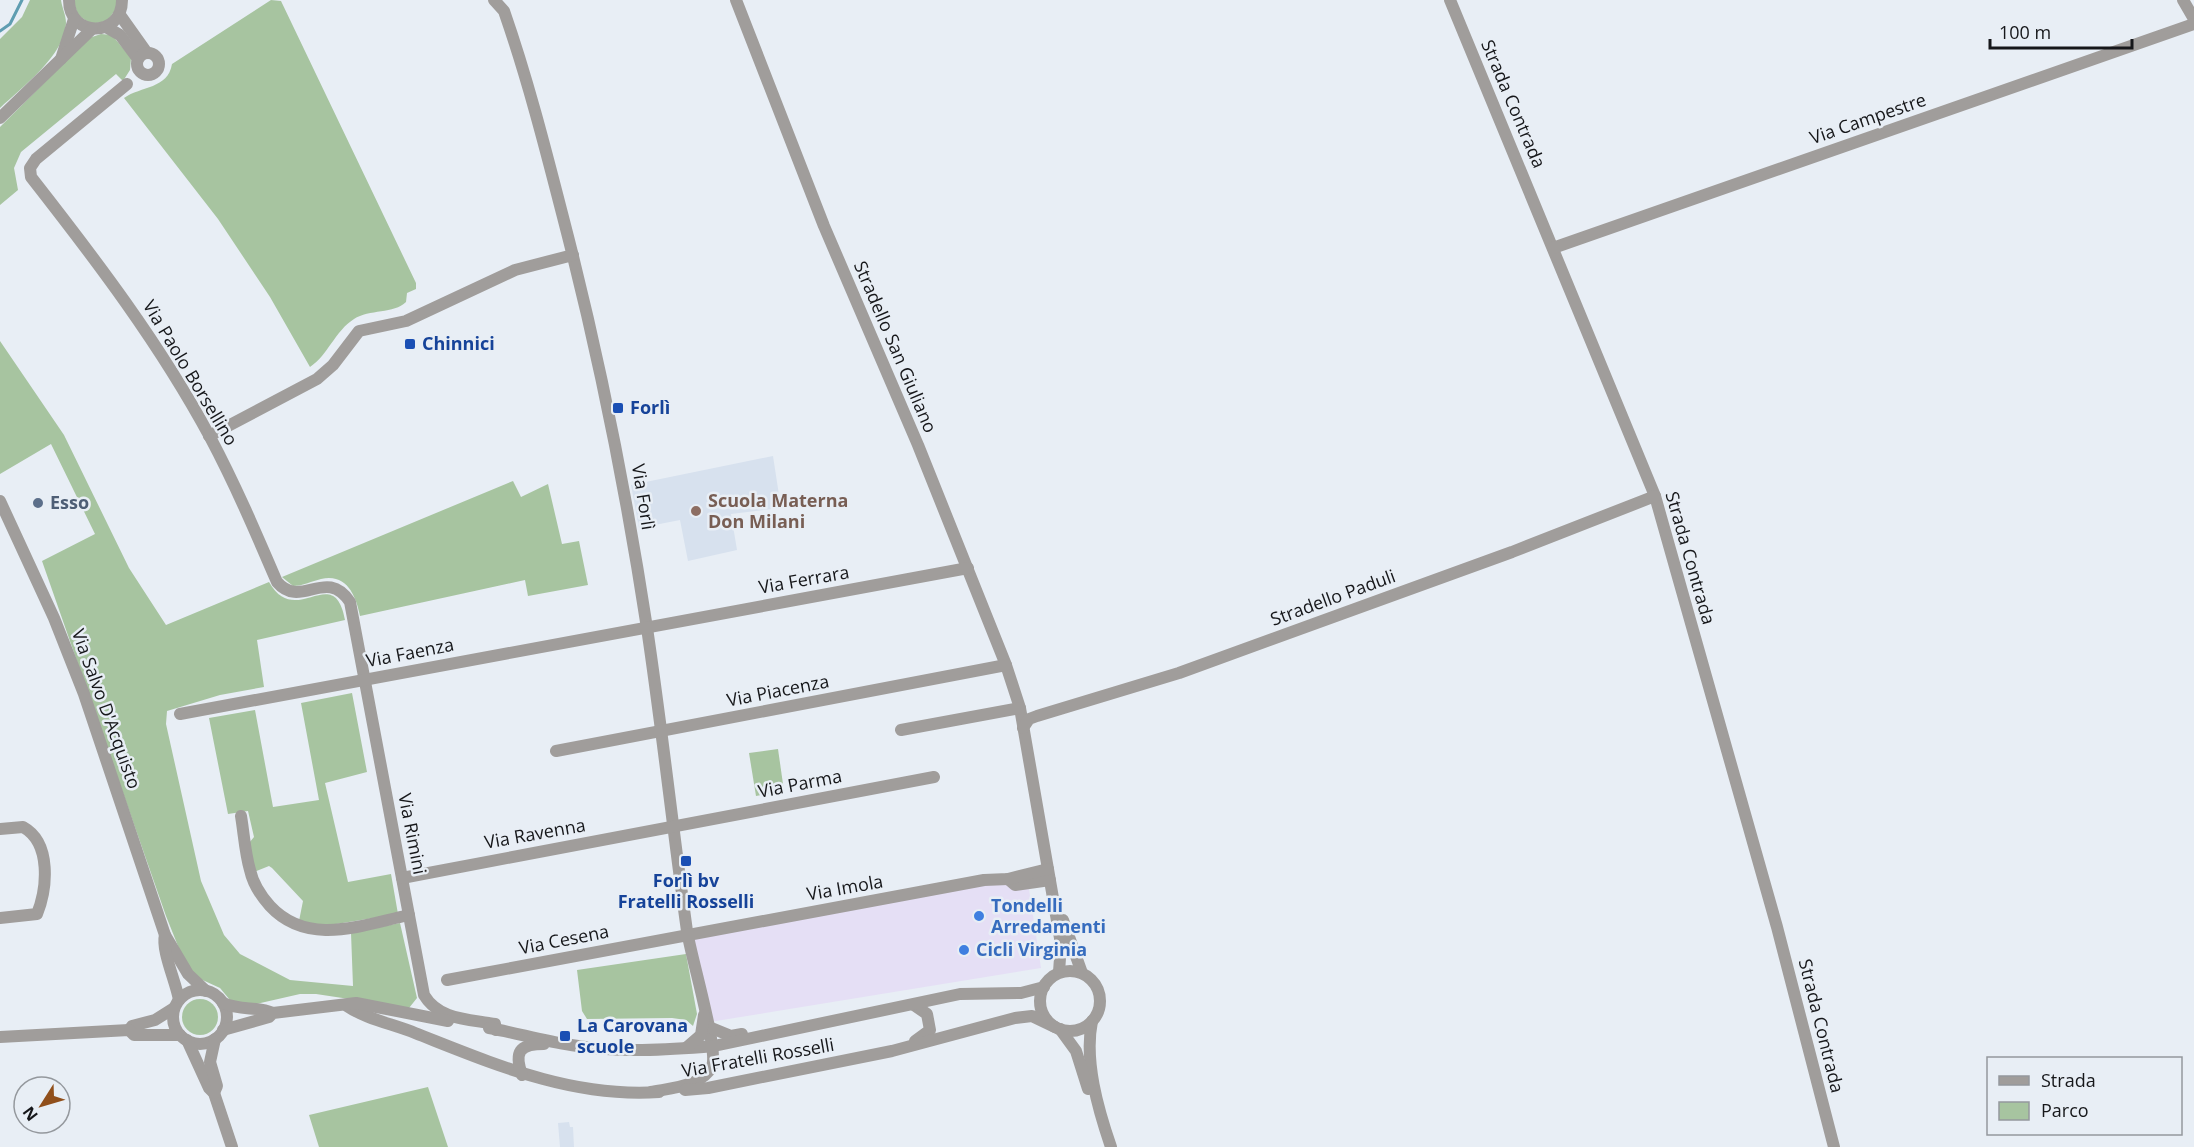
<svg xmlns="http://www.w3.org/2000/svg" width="2194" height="1147" viewBox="0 0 2194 1147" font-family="'Open Sans',sans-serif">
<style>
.commercial{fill:#e5dff5}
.built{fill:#d7e1ee}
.green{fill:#a7c4a0}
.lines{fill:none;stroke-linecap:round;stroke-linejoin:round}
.stream{stroke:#5f9db1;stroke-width:3}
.minor{stroke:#a09d9b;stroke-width:12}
.transit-dot{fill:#1a4fb4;stroke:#e8eef5;stroke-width:2}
.service-dot{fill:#5c6f8a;stroke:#e8eef5;stroke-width:2}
.education-dot{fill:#8d6e63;stroke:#e8eef5;stroke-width:2}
.shop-dot{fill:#3f7fe0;stroke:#e8eef5;stroke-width:2}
.labels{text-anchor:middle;stroke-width:5;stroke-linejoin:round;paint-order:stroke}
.street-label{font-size:18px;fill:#16171a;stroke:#e8eef5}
.transit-label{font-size:18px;font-weight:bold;fill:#164399;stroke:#e8eef5;text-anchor:start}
.education-label{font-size:18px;font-weight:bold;fill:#785e54;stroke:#e8eef5;text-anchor:start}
.service-label{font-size:18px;font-weight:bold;fill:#4e5e75;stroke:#e8eef5;text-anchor:start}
.shop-label{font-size:18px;font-weight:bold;fill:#366cbe;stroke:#e8eef5;text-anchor:start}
</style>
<rect width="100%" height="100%" fill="#e8eef5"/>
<path class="commercial" d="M 1027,876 L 1041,968 L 710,1022 L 691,940 Z"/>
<g class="built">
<path d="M 773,456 L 781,508 L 731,514 L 737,550 L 688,561 L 680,520 L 639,528 L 631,485 Z"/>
<path d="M 569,1122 L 570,1127 L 573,1127 L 574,1147 L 560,1147 L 558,1123 Z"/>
</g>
<g class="green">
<path d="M 30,0 L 61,0 C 62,8 66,15 66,23 C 66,54 21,88 0,108 L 0,39 L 22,17 Z"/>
<path d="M 73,0 L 117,0 L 116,9 L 107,21 L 91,24 L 78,15 Z"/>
<path d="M 271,0 L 281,1 L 416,283 L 416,289 L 407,293 L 406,302 C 394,314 369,309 354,319 C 335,331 328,355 310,367 L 270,297 L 218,219 L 124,98 C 141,86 168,89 172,64 Z"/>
<path d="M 101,34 L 112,35 L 131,58 L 130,70 L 123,81 L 116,74 L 21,152 L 14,168 L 18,190 L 0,205 L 0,127 L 89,38 Z"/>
<path d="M 0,341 L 64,435 L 129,568 L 166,625 L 269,582 C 296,630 334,560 345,620 L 257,640 L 264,687 L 220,695 L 167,711 L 166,724 L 201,881 L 224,935 L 240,954 L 290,980 L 353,986 L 351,933 L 400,923 L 417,998 L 409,1008 L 316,994 L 300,994 L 252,1005 L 230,1000 L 220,988 L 196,977 L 184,961 L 166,916 L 42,561 L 95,534 L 51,444 L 0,474 Z"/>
<path d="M 513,481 L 521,497 L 548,484 L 562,544 L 579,541 L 588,585 L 528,596 L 525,580 L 360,616 C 356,596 347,573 321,579 C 312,581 303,586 293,586 L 282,577 Z"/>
<path d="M 352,693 L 367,772 L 325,783 L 348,882 L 391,874 L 398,914 L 324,926 L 299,921 L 303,901 L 272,868 L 269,866 L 254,872 L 249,843 L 254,837 L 248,811 L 228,814 L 209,718 L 255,710 L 273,807 L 319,800 L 301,703 Z"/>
<path d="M 778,749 L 784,791 L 756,796 L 749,753 Z"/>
<path d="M 686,954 L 697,1014 L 693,1026 L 686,1020 L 672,1018 L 587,1019 L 582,1011 L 577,970 Z"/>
<circle cx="200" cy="1017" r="18"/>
<path d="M 428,1087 L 448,1147 L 319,1147 L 309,1115 Z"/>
</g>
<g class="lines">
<path class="stream" d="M 0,31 L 10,24 L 22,0"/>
<g class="minor">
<path d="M 69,0 C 69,38 122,38 122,0"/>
<path d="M 494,0 L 504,11 C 528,80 546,151 564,221 C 599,356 626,491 647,628 C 662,729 673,830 687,931 C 691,957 719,1050 712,1066 C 702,1087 671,1088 651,1092"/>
<path d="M 736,0 L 824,226 L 918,445 L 1006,665 L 1020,708 L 1061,944 L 1059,972"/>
<path d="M 1450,0 L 1655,496 L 1777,927 L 1834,1147"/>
<path d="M 2183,0 L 2194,19"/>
<path d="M 120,15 L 147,53"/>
<path d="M 106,27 L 120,35 L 138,59"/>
<circle cx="148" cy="64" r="11"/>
<path d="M 61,59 L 74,19"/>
<path d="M 127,84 L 36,159 L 30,168 L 31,177 C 96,260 160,344 210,437 C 235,484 256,533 277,582 C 301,610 326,566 350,602 L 424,995 C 439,1020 468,1019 495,1024 L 496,1030"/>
<path d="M 0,118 L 92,29"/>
<path d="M 1553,248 L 2194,24"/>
<path d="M 209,436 L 317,379 L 333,365 L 359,331 L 406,321 L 515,270 L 573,255"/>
<path d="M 0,501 L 54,618 L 84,694 L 165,935 L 188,974 L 206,991"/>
<path d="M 180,714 L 968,568"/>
<path d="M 1023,728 L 1029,719 L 1037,716 L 1179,673 L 1512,552 L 1655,496"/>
<path d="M 901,730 L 1020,708"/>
<path d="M 556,751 L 1006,665"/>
<path d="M 241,816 C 244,834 245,853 250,870 C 253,884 261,896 270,906 C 308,947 362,925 409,915"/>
<path d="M 0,829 L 23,827 C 52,843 47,889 37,914 L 0,918"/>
<path d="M 402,878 L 934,777"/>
<path d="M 1008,879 L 1015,885 L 1050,880"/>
<path d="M 1063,920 L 1082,973"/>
<path d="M 165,935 C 161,950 176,982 179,1000"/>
<circle cx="1070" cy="1001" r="30"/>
<path d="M 447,980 L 984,880 L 1008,879 L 1048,869"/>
<circle cx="200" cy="1017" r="27"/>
<path d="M 223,1003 C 241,1011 257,1006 273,1013"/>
<path d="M 914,1005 L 927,1014 L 930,1030 L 915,1041"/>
<path d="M 347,1006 C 366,1019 393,1024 415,1033 C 494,1064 571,1098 659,1092"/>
<path d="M 1092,1021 C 1084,1061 1098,1109 1111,1147"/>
<path d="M 709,1027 L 731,1036 L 742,1034"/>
<path d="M 489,1028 C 517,1033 543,1041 571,1045 C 618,1053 667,1050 714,1046 L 960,994 L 1021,993 L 1044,987"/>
<path d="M 1060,1029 L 1076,1051 L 1088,1089"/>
<path d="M 129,1030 L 132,1026 L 155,1020 L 174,1008"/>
<path d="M 223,1030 L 269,1017 L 273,1013 L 356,1003 L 448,1021"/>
<path d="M 0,1037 L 129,1030 L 134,1035 L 180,1035"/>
<path d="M 187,1040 L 209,1088 L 214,1093 L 232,1147"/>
<path d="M 686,1048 L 701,1035 L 704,1015"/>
<path d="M 522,1075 C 514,1052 519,1044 544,1044"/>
<path d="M 685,1090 L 708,1088 L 892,1051 L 1015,1018 L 1032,1016 L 1055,1027"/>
<path d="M 214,1093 L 217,1086 L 210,1062 L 215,1039"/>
</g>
</g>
<g class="transit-dot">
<rect x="404" y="338" width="12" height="12" rx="3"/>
<rect x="612" y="402" width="12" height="12" rx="3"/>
<rect x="680" y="855" width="12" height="12" rx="3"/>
<rect x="559" y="1030" width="12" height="12" rx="3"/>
</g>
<circle class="service-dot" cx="38" cy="503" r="6"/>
<circle class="education-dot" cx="696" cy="511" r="6"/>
<g class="shop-dot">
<circle cx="979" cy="916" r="6"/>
<circle cx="964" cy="950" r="6"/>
</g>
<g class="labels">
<g class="street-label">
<text transform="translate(1513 104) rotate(67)" y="6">Strada Contrada</text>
<text transform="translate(1868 119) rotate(-19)" y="6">Via Campestre</text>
<text transform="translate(895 347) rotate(67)" y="6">Stradello San Giuliano</text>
<text transform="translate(190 373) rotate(59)" y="6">Via Paolo Borsellino</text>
<text transform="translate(643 497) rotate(81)" y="6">Via Forlì</text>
<text transform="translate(1690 558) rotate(74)" y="6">Strada Contrada</text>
<text transform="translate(804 580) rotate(-10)" y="6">Via Ferrara</text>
<text transform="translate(1333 598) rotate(-20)" y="6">Stradello Paduli</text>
<text transform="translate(410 653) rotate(-11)" y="6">Via Faenza</text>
<text transform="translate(778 691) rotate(-11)" y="6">Via Piacenza</text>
<text transform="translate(106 709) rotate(70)" y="6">Via Salvo D'Acquisto</text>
<text transform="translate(800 784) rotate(-11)" y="6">Via Parma</text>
<text transform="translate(412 834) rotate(79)" y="6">Via Rimini</text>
<text transform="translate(535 834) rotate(-10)" y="6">Via Ravenna</text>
<text transform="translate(845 888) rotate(-10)" y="6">Via Imola</text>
<text transform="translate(564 940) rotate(-11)" y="6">Via Cesena</text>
<text transform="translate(1821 1026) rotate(76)" y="6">Strada Contrada</text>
<text transform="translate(758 1058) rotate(-10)" y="6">Via Fratelli Rosselli</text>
</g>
<g class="transit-label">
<text x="422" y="350">Chinnici</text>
<text x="630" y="414">Forlì</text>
<text x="686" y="887" text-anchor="middle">Forlì bv<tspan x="686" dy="21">Fratelli Rosselli</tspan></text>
<text x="577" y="1032">La Carovana<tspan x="577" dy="21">scuole</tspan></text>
</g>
<g class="education-label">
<text x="708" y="507">Scuola Materna<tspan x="708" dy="21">Don Milani</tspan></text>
</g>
<g class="service-label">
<text x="50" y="509">Esso</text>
</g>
<g class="shop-label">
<text x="991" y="912">Tondelli<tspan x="991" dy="21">Arredamenti</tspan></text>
<text x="976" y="956">Cicli Virginia</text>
</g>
</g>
<rect x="1987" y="1057" width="195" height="78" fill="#e8eef5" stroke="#94989d" stroke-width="1.5"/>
<rect x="1999" y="1076" width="30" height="9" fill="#a09d9b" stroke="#94989d" stroke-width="1.5"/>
<text x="2041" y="1087" font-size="18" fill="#16171a">Strada</text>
<rect x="1999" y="1102" width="30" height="18" fill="#a7c4a0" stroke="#94989d" stroke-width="1.5"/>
<text x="2041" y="1117" font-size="18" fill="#16171a">Parco</text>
<g transform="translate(42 1105) rotate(233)"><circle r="28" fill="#e8eef5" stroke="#94989d" stroke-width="1.5"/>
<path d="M0-4.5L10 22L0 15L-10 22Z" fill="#904f1b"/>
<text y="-9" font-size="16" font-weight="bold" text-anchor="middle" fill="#16171a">N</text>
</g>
<path d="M1990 39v9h142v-9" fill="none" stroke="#16171a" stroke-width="3"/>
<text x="1999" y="39" font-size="18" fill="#16171a" stroke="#e8eef5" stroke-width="4.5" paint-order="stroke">100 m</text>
</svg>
